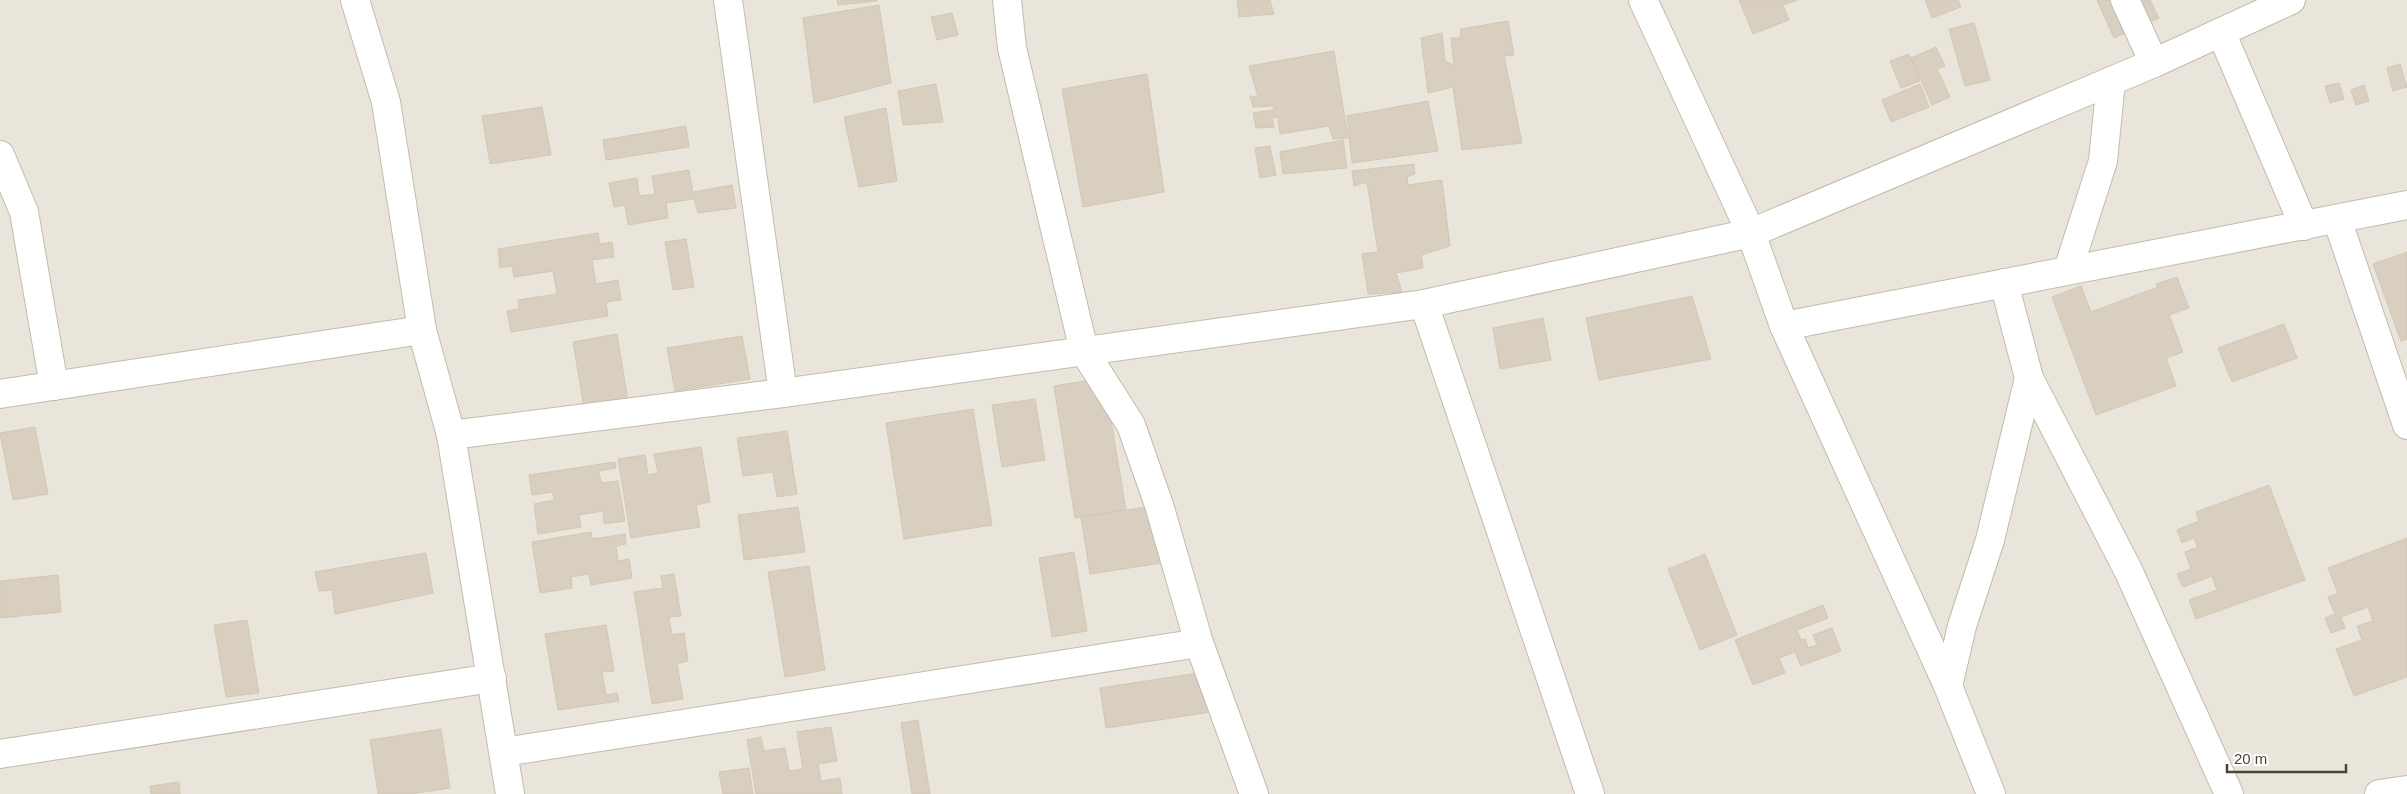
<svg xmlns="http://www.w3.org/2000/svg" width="2407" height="794" viewBox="0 0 2407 794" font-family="Arial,sans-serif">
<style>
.residential{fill:#eae5da}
.building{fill:#d8cfc1;stroke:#d3c7b4}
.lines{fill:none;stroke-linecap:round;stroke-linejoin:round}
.minor-casing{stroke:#c2bbae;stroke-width:30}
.tertiary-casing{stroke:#c2bbae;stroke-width:30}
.minor{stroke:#fff;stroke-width:28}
.tertiary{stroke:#fff;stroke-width:28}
</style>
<rect width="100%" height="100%" fill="#f6f3ec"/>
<rect class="residential" x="0" y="0" width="2407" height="794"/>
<g class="building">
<path d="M 837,0 L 877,0 L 877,1 L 838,5 Z"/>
<path d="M 1237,0 L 1270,0 L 1274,14 L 1239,17 Z"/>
<path d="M 1739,0 L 1798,0 L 1783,5 L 1789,20 L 1753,34 Z"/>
<path d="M 1925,0 L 1958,0 L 1961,7 L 1932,18 Z"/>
<path d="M 2097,0 L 2150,0 L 2159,18 L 2114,38 Z"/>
<path d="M 879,5 L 891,83 L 814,103 L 803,18 Z"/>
<path d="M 952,13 L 958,35 L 937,40 L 931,17 Z"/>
<path d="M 1508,21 L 1514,55 L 1504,56 L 1522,143 L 1462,150 L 1453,87 L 1428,93 L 1421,38 L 1442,33 L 1445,61 L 1454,65 L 1451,38 L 1460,38 L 1461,29 Z"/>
<path d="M 1974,23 L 1990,80 L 1965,86 L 1949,29 Z"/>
<path d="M 1936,47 L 1945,66 L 1937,69 L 1950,97 L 1932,105 L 1911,58 Z"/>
<path d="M 1334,51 L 1348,138 L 1333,139 L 1329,126 L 1280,134 L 1278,117 L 1272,118 L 1274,127 L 1256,128 L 1253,113 L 1274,110 L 1273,106 L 1253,107 L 1250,96 L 1258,97 L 1249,66 Z"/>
<path d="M 1909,54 L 1920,81 L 1901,88 L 1890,61 Z"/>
<path d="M 2400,64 L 2407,87 L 2393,91 L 2387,68 Z"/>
<path d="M 1147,74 L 1164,192 L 1083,207 L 1062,89 Z"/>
<path d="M 2339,83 L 2344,99 L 2330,103 L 2325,86 Z"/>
<path d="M 936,84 L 943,122 L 903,125 L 898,91 Z"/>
<path d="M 1920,84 L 1929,107 L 1891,122 L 1882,100 Z"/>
<path d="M 2364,85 L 2369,101 L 2356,105 L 2351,90 Z"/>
<path d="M 1428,101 L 1438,151 L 1352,163 L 1347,116 Z"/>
<path d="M 542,107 L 551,155 L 490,164 L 482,116 Z"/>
<path d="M 886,108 L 897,181 L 859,187 L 844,117 Z"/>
<path d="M 686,126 L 689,147 L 606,160 L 603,140 Z"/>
<path d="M 1343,140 L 1347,168 L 1283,174 L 1280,152 Z"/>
<path d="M 1270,146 L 1276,175 L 1260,178 L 1255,148 Z"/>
<path d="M 1414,164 L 1415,174 L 1407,177 L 1408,185 L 1442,180 L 1450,246 L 1421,255 L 1423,268 L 1396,273 L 1402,292 L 1368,294 L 1362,254 L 1378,252 L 1367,182 L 1354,186 L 1352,171 Z"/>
<path d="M 689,170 L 693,192 L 732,185 L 736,208 L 698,213 L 694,199 L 666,203 L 668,218 L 628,225 L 625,205 L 614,207 L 609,183 L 637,178 L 639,196 L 655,194 L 652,176 Z"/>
<path d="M 598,233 L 600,244 L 612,242 L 614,257 L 592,260 L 596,284 L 618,280 L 621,300 L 606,302 L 608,316 L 511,332 L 507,311 L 519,309 L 518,300 L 557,294 L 553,271 L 514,277 L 512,266 L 500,268 L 498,249 Z"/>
<path d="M 686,239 L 694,287 L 673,290 L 665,242 Z"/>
<path d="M 2407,252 L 2407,339 L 2401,341 L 2373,264 Z"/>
<path d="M 2177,277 L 2189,308 L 2169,315 L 2183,352 L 2166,358 L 2176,386 L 2096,415 L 2052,297 L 2081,286 L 2091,312 L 2158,287 L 2156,284 Z"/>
<path d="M 1692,296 L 1711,359 L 1599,380 L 1586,318 Z"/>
<path d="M 1543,318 L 1551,360 L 1500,369 L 1493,328 Z"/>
<path d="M 2284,324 L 2297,358 L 2232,382 L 2218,348 Z"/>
<path d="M 617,334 L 628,401 L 584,408 L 573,342 Z"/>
<path d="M 742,336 L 750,379 L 675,391 L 667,348 Z"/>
<path d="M 1104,378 L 1126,510 L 1075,518 L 1054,386 Z"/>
<path d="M 1035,399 L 1045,460 L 1002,467 L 992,405 Z"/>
<path d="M 973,409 L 992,525 L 904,539 L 886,423 Z"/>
<path d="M 35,427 L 48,494 L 13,500 L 0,433 Z"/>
<path d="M 787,431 L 797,494 L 777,497 L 773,472 L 743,476 L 737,438 Z"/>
<path d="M 701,447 L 710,502 L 696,505 L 700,527 L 631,538 L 618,459 L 645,455 L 648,475 L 658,473 L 654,454 Z"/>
<path d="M 615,462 L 616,468 L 599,471 L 601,483 L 618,481 L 625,521 L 604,524 L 603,511 L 579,515 L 581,527 L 538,534 L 534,504 L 554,500 L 553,492 L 532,495 L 529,475 Z"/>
<path d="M 2269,485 L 2305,580 L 2196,619 L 2189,600 L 2217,590 L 2212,576 L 2183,587 L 2177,574 L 2191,569 L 2185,552 L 2198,547 L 2194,538 L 2182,543 L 2177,530 L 2199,521 L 2196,512 Z"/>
<path d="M 1159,505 L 1168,562 L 1090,574 L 1081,517 Z"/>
<path d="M 798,507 L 805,552 L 744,560 L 738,515 Z"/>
<path d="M 591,532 L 592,539 L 625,534 L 626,544 L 616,546 L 618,561 L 629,559 L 632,578 L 591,585 L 589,574 L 571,577 L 572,588 L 540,593 L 532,542 Z"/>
<path d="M 2407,538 L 2407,677 L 2354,696 L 2336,649 L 2362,640 L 2357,626 L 2373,621 L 2368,607 L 2341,617 L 2345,628 L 2331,633 L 2325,618 L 2335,614 L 2328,597 L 2338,593 L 2328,568 Z"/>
<path d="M 1074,552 L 1087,631 L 1052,637 L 1039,558 Z"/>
<path d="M 426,553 L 433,593 L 335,614 L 332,590 L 319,591 L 315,572 Z"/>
<path d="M 1705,554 L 1737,635 L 1700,650 L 1668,569 Z"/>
<path d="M 809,566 L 825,670 L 785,677 L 768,572 Z"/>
<path d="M 674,574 L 681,616 L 669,617 L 672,635 L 684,633 L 688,661 L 677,664 L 683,699 L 652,704 L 634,592 L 663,588 L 661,576 Z"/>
<path d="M 58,575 L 61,612 L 0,618 L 0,581 Z"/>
<path d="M 1823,605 L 1828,618 L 1797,630 L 1801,640 L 1805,639 L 1808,648 L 1817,645 L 1813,635 L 1832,628 L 1841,651 L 1801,666 L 1795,652 L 1779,658 L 1785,673 L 1753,685 L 1735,640 Z"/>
<path d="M 247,620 L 259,693 L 226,697 L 214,625 Z"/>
<path d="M 606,625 L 614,671 L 602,672 L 606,695 L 617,693 L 619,701 L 558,710 L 545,634 Z"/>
<path d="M 1205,672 L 1211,712 L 1106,728 L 1100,688 Z"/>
<path d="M 918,720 L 930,794 L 912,794 L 901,723 Z"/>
<path d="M 831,727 L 837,761 L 818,764 L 821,781 L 840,778 L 842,794 L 756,794 L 747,740 L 761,737 L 764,751 L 785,748 L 789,771 L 803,769 L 797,732 Z"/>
<path d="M 441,729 L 450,788 L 411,794 L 378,794 L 370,740 Z"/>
<path d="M 749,768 L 753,794 L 723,794 L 719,772 Z"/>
<path d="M 179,782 L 180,794 L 151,794 L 150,786 Z"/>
</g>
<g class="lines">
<defs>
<g id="minor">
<path d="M 355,0 L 386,102 L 422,330 L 451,435 L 510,794"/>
<path d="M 728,0 L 783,393"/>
<path d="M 1007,0 L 1012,48 L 1084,351 L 1131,425 L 1159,505 L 1199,643 L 1254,794"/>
<path d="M 1643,0 L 1751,233 L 1784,326 L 1948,686 L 1991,794"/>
<path d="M 2125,0 L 2154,63"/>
<path d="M 2221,32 L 2304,226"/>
<path d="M 0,155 L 24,212 L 54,386"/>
<path d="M 2337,219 L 2407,425"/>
<path d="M 2068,270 L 2103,161 L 2111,81"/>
<path d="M 1424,304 L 1590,794"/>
<path d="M 1784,326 L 2407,205"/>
<path d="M 2029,378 L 2128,570 L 2229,794"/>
<path d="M 0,394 L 422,330"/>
<path d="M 451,435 L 783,393 L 1424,304 L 1751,233 L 2154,63 L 2291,0"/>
<path d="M 1948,686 L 1962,626 L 1990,540 L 2029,378 L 2004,283"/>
<path d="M 504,752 L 1199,643"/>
<path d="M 0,754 L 492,678"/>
</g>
<path id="tertiary" d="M 2379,794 L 2407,790"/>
</defs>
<use href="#minor" class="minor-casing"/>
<use href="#tertiary" class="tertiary-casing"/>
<use href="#minor" class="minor"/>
<use href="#tertiary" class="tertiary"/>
</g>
<path d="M2227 764v8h119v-8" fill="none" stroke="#4b4439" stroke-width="2.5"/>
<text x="2234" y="764" font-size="15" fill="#4b4439" stroke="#ffffff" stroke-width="4" paint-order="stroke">20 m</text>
</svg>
